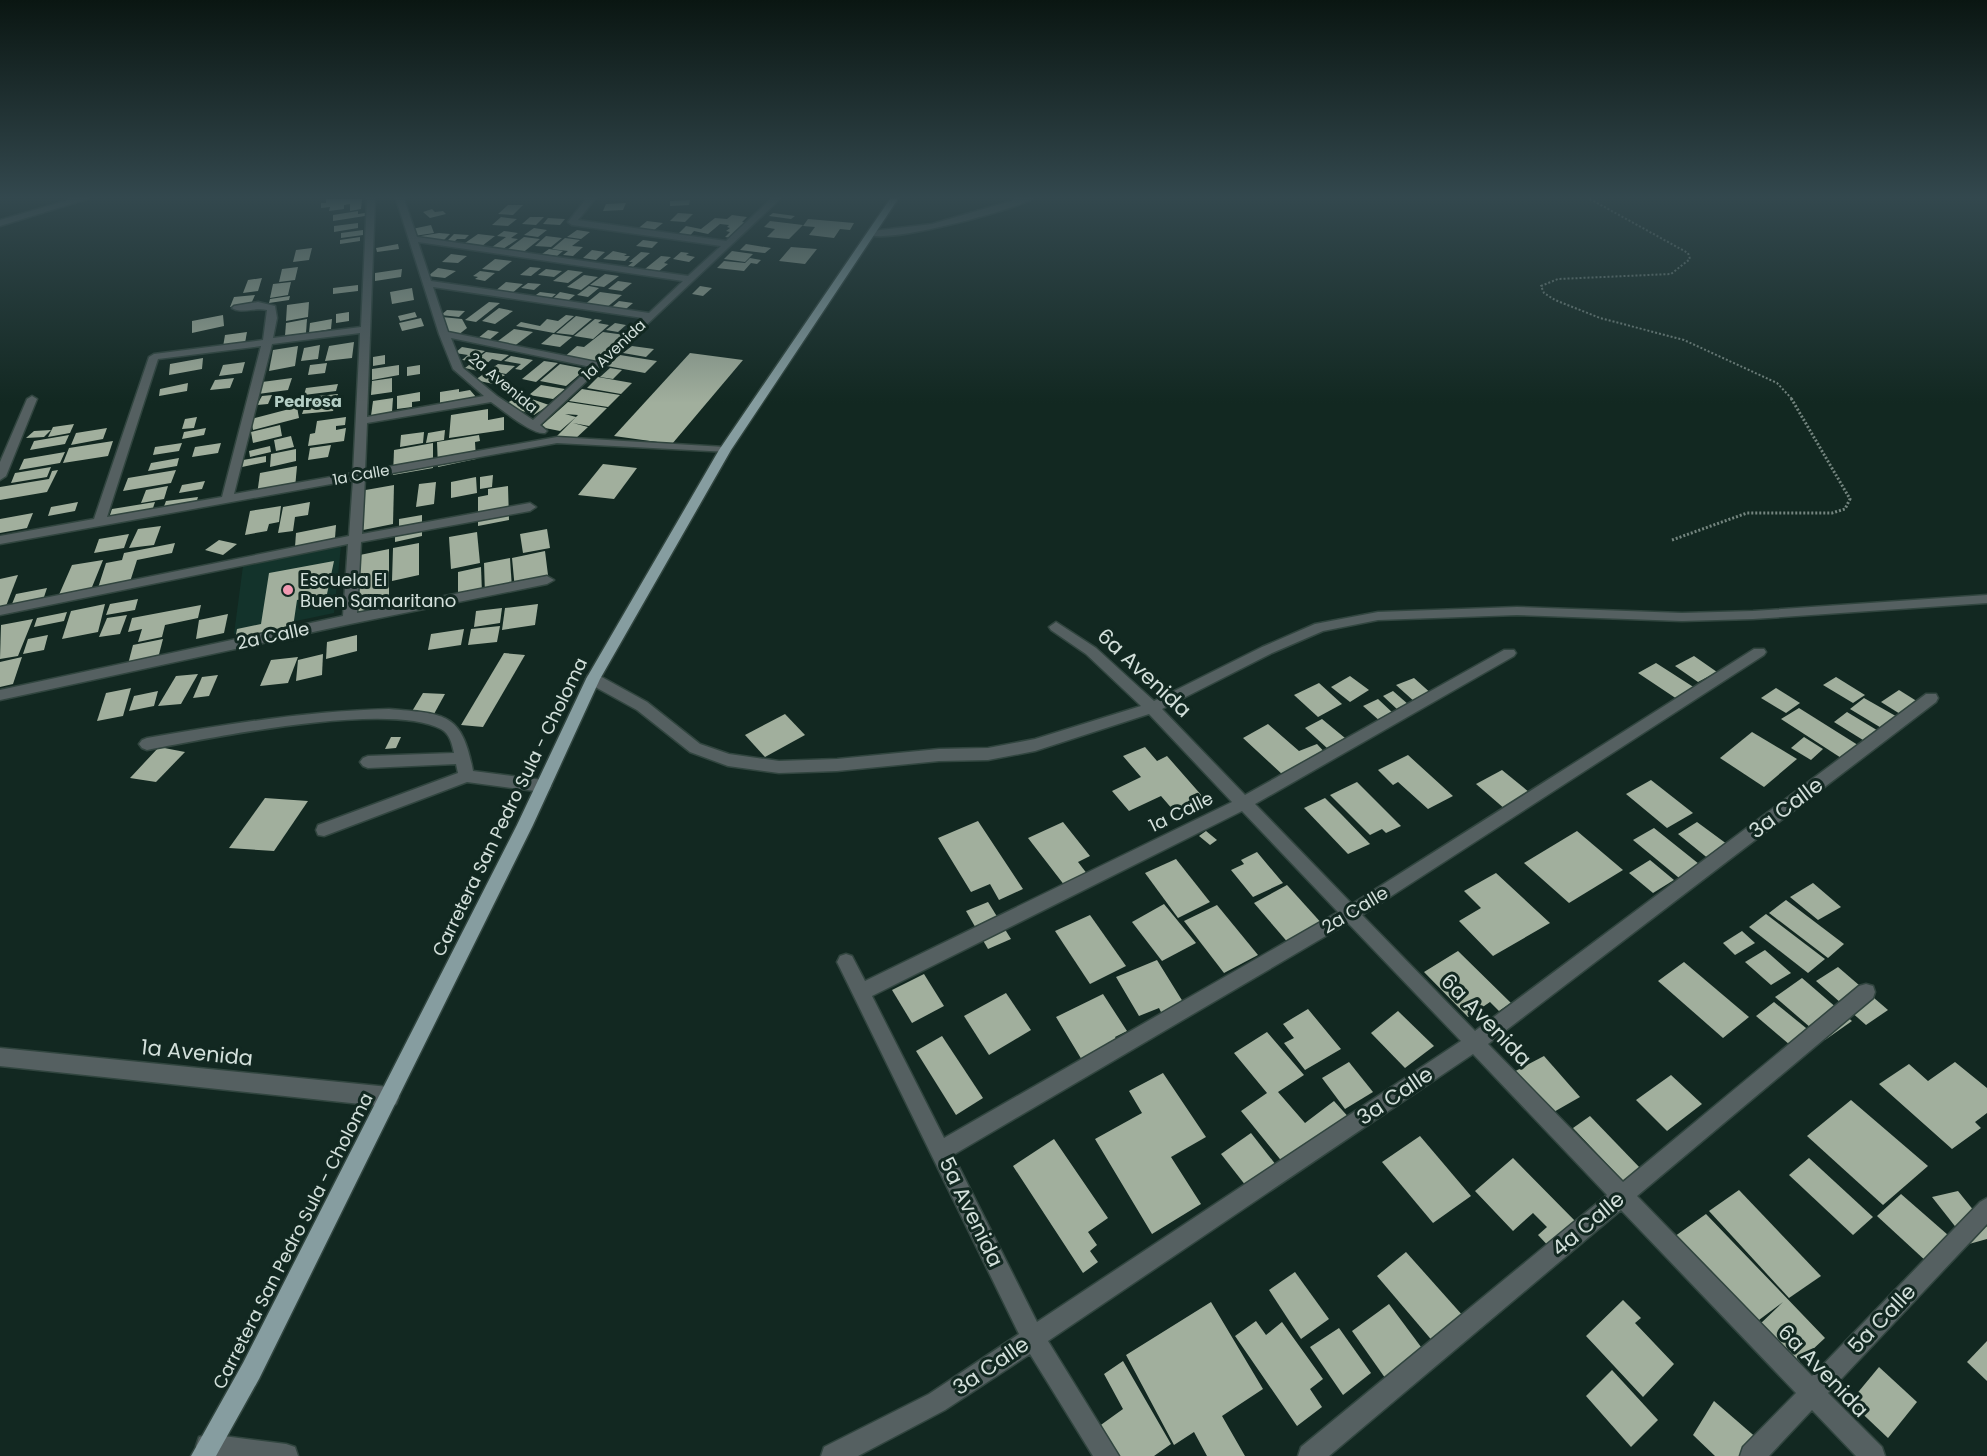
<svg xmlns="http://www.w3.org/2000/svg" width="1987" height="1456" viewBox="0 0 1987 1456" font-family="Poppins,sans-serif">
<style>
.built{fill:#13332b}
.building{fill:#a1af9d}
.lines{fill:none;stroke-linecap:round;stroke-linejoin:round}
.minor-casing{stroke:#31453f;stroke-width:3}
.major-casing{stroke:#31453f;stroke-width:3}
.path-far1{stroke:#74857f;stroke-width:2;stroke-dasharray:2 2;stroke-linecap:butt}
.path{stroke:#74857f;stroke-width:3;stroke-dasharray:2 2;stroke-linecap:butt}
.minor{fill:#556061;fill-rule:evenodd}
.major{fill:#869da0;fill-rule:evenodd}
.poi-dot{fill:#f19ab2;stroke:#122821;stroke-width:2}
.labels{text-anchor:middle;stroke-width:6;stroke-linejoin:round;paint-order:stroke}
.far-street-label{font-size:15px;fill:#d3e0db;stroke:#122821}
.far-neighbourhood-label{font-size:16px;font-weight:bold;fill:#b4cec5;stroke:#122821}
.poi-label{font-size:18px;fill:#d3e0db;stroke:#122821;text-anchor:start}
.street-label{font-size:18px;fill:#d3e0db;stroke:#122821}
.near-street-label{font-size:21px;fill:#d3e0db;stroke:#122821}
</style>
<rect width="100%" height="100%" fill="#122821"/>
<path class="built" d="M 341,546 L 334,613 L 234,634 L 243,566 Z"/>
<g class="building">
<path d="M 326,199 L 362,199 L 361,209 L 350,211 L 350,204 L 344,205 L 344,209 L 329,211 L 330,207 L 321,208 L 321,203 L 326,203 Z"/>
<path d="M 690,200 L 689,205 L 670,206 L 670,201 Z"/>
<path d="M 626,203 L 623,210 L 603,211 L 606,204 Z"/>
<path d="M 508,205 L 523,205 L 513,215 L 498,214 Z"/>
<path d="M 432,209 L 435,212 L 443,211 L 446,214 L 430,218 L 423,212 Z"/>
<path d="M 358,211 L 358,214 L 365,213 L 365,216 L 333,221 L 333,215 Z"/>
<path d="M 678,213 L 693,214 L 685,222 L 670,221 Z"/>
<path d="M 773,213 L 795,216 L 791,219 L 769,216 Z"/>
<path d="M 732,215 L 747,217 L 742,222 L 748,223 L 733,238 L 725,237 L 730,232 L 726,231 L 730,228 L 727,227 L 729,225 L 720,224 L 708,234 L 694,231 L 687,239 L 675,237 L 686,226 L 701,229 L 715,218 L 727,219 Z"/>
<path d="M 501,217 L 517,219 L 508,226 L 492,225 Z"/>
<path d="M 530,217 L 544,217 L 536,225 L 522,224 Z"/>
<path d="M 548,218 L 565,219 L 560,225 L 543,224 Z"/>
<path d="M 808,219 L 854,223 L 850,230 L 840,229 L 834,238 L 809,235 L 815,227 L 803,226 Z"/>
<path d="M 647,221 L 663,223 L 649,234 L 634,232 Z"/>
<path d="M 770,221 L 803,225 L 789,239 L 767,237 L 775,229 L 764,227 Z"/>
<path d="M 358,223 L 358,228 L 334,232 L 334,226 Z"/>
<path d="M 431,225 L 434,233 L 414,236 L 412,229 Z"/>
<path d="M 534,228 L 547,230 L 538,237 L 524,235 Z"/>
<path d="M 363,230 L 363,235 L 341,238 L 341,233 Z"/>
<path d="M 577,230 L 590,232 L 581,239 L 567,237 Z"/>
<path d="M 504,231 L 518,233 L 511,238 L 518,239 L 500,251 L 488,250 L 506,237 L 497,236 Z"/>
<path d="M 439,233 L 450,234 L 442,242 L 415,237 Z"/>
<path d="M 454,234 L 469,235 L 465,239 L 457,239 L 453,243 L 445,243 Z"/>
<path d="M 478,234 L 495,236 L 482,246 L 465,243 Z"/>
<path d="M 546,236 L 562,238 L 551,247 L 535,246 Z"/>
<path d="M 360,237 L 360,241 L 340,244 L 340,240 Z"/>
<path d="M 524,237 L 540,239 L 521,254 L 504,252 Z"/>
<path d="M 565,238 L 580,240 L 572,246 L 583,247 L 573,256 L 563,255 L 568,251 L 552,249 Z"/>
<path d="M 643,240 L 658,242 L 652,248 L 636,246 Z"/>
<path d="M 398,244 L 399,249 L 377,252 L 376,248 Z"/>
<path d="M 746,244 L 771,248 L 765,253 L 740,250 Z"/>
<path d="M 791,247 L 817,249 L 805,264 L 779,261 Z"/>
<path d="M 312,248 L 309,260 L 293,262 L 296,250 Z"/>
<path d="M 549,249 L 563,251 L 557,256 L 542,254 Z"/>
<path d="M 592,250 L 605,252 L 596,260 L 583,258 Z"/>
<path d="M 613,251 L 627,254 L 624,256 L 630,256 L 625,261 L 603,259 Z"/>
<path d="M 732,251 L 753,254 L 745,262 L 724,259 Z"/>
<path d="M 641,252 L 650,253 L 633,267 L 628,266 L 633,262 L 629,262 Z"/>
<path d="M 681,252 L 689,253 L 686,255 L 695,257 L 689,262 L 673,259 Z"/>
<path d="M 451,254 L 467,256 L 458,263 L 442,262 Z"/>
<path d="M 661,256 L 671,257 L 664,263 L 668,264 L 659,271 L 645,269 Z"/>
<path d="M 750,258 L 761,260 L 757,264 L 751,263 L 744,271 L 717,268 L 724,261 L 745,263 Z"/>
<path d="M 495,259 L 512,261 L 499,271 L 482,269 Z"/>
<path d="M 298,267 L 295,280 L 279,282 L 282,269 Z"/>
<path d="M 530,267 L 541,268 L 531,276 L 520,275 Z"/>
<path d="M 438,268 L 456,271 L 445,278 L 428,276 Z"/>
<path d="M 402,269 L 401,277 L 375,281 L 375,273 Z"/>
<path d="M 546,269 L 562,271 L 554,277 L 538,275 Z"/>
<path d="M 568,270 L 583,272 L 568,283 L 553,281 Z"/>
<path d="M 480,271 L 495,273 L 485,281 L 475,279 L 478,277 L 473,276 Z"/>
<path d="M 605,274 L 619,276 L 604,287 L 590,285 Z"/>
<path d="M 584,275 L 598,277 L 581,290 L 567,287 Z"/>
<path d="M 262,278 L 258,291 L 243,293 L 248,280 Z"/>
<path d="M 618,281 L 632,283 L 622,291 L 608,289 Z"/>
<path d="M 291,282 L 288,295 L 270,298 L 273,284 Z"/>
<path d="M 506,282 L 523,284 L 511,294 L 494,292 Z"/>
<path d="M 528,283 L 541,284 L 534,290 L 521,288 Z"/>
<path d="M 358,285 L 358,291 L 333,294 L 333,288 Z"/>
<path d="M 589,286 L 599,288 L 588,297 L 577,295 Z"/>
<path d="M 700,286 L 712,288 L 703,296 L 692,294 Z"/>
<path d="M 412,288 L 414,300 L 392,304 L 390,292 Z"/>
<path d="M 540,292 L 556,294 L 545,303 L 529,300 Z"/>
<path d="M 560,292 L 575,295 L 563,305 L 548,303 Z"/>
<path d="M 600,292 L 622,295 L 606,308 L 584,305 Z"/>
<path d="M 255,295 L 251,304 L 230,307 L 234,297 Z"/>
<path d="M 290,296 L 289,300 L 269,303 L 270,299 Z"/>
<path d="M 619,301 L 633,303 L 620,314 L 606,312 Z"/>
<path d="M 309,302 L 308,317 L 286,321 L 287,305 Z"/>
<path d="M 489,302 L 500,303 L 476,322 L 465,320 Z"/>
<path d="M 499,308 L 513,311 L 495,324 L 482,321 Z"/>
<path d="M 447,310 L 465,311 L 459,317 L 441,315 Z"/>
<path d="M 349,312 L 349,321 L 336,323 L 336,314 Z"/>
<path d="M 415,312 L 417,317 L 400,321 L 398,316 Z"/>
<path d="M 223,315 L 224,326 L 192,333 L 192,321 Z"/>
<path d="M 566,315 L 574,316 L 554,333 L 516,326 L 521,322 L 540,326 L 547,319 L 558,321 Z"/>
<path d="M 576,316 L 592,319 L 573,335 L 556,333 Z"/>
<path d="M 442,317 L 462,319 L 467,328 L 453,339 L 447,338 Z"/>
<path d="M 421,318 L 424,326 L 402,331 L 399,323 Z"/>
<path d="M 307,319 L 306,333 L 285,336 L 286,323 Z"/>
<path d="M 332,319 L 331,329 L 309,333 L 310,323 Z"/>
<path d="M 595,319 L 602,320 L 598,323 L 609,325 L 593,339 L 574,336 Z"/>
<path d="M 615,323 L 626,325 L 618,332 L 606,330 Z"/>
<path d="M 514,329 L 533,332 L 513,347 L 494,344 Z"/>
<path d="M 488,330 L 499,332 L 483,345 L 472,343 Z"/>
<path d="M 247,332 L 245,343 L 223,347 L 225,335 Z"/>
<path d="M 603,332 L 625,335 L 593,363 L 563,358 L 577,346 L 584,347 Z"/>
<path d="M 553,334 L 572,337 L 560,347 L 541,344 Z"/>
<path d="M 354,342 L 352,358 L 325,361 L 329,346 Z"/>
<path d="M 320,345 L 318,359 L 301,361 L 304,348 Z"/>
<path d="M 298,346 L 295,366 L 269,371 L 273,350 Z"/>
<path d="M 632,346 L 654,349 L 646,357 L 623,353 Z"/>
<path d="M 462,347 L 485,351 L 471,361 L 462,360 L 468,355 L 455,353 Z"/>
<path d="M 486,352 L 509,355 L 501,361 L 492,359 L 478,371 L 465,368 Z"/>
<path d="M 690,353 L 743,360 L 672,444 L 614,436 Z"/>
<path d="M 385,355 L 385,364 L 373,366 L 373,357 Z"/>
<path d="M 620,355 L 657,361 L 645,373 L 607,366 Z"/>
<path d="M 511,356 L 533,360 L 521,370 L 515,369 L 521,364 L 504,361 Z"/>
<path d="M 203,358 L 202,369 L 169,375 L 170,364 Z"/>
<path d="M 544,361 L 558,363 L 536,382 L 522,379 Z"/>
<path d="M 245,362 L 242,373 L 219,376 L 223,365 Z"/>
<path d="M 327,363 L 325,373 L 308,375 L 310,365 Z"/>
<path d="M 498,364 L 515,366 L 506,374 L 496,372 L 505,375 L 501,378 L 506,379 L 498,385 L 475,380 Z"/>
<path d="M 560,364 L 586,369 L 566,386 L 540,381 Z"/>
<path d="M 399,365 L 399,375 L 372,380 L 372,369 Z"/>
<path d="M 420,365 L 420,374 L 407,376 L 407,367 Z"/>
<path d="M 610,368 L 622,370 L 613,379 L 600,377 Z"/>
<path d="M 598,377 L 632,383 L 621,394 L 587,388 Z"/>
<path d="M 234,378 L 230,388 L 210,390 L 215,380 Z"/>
<path d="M 292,378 L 288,390 L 258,394 L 262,382 Z"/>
<path d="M 392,378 L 392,392 L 371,395 L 372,381 Z"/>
<path d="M 188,383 L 187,391 L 159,396 L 160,389 Z"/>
<path d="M 338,384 L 336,391 L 304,395 L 306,388 Z"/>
<path d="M 541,385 L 565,389 L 553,399 L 529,395 Z"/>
<path d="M 459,389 L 459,392 L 470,390 L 476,397 L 440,403 L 440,392 Z"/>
<path d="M 582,389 L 620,395 L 608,407 L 569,401 Z"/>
<path d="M 420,392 L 420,401 L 412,402 L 412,407 L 397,409 L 397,396 Z"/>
<path d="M 338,394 L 333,411 L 302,414 L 308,397 Z"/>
<path d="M 272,395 L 268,404 L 257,405 L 262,396 Z"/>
<path d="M 520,395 L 549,405 L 534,415 L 504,405 Z"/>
<path d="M 393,398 L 392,412 L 371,416 L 373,401 Z"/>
<path d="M 568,402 L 607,408 L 589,426 L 573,423 L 588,427 L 575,439 L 557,436 L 578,415 L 565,414 L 576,417 L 560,431 L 540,427 Z"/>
<path d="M 297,407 L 299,418 L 253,430 L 251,419 Z"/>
<path d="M 488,409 L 488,420 L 504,417 L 504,430 L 449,438 L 451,415 Z"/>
<path d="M 197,417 L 194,428 L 182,429 L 185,419 Z"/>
<path d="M 346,417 L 345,425 L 336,426 L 336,430 L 346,428 L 344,441 L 308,446 L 310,434 L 315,433 L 317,421 Z"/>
<path d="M 74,424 L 70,433 L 48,437 L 53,427 Z"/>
<path d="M 280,425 L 282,436 L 253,443 L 251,432 Z"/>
<path d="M 107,428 L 103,439 L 71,445 L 76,433 Z"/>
<path d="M 206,428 L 204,435 L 182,439 L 184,432 Z"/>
<path d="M 51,430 L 44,437 L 26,438 L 34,431 Z"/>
<path d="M 445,430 L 444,440 L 426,443 L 428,433 Z"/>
<path d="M 424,432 L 423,443 L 400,447 L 401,435 Z"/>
<path d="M 69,435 L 65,444 L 30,450 L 34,441 Z"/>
<path d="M 479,435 L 480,441 L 475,442 L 476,459 L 438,467 L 437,442 Z"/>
<path d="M 291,436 L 294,447 L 276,451 L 274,440 Z"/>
<path d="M 113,441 L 108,456 L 63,463 L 69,448 Z"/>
<path d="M 182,443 L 179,451 L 153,455 L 155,447 Z"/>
<path d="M 221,443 L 218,453 L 192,457 L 195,447 Z"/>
<path d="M 433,443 L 433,468 L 393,475 L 394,450 Z"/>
<path d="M 331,445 L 328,457 L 308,460 L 310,448 Z"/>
<path d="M 270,446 L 271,452 L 250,457 L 249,451 Z"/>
<path d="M 296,449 L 296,461 L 270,467 L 271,454 Z"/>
<path d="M 65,452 L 60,463 L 19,470 L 24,459 Z"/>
<path d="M 266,456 L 266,462 L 242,467 L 243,460 Z"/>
<path d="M 179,458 L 177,466 L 148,471 L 151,463 Z"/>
<path d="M 603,464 L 637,468 L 614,499 L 578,495 Z"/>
<path d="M 297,466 L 295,488 L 257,495 L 260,473 Z"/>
<path d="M 51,467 L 47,477 L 11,483 L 15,473 Z"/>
<path d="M 58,470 L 47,492 L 0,500 L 0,487 L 49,479 L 52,471 Z"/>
<path d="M 176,470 L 171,483 L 123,491 L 128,478 Z"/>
<path d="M 493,475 L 492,487 L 480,489 L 480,477 Z"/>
<path d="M 476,477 L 477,493 L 451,498 L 451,482 Z"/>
<path d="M 205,481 L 202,489 L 179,493 L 182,485 Z"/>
<path d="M 436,482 L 434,504 L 416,507 L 419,484 Z"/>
<path d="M 394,485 L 393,524 L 358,531 L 360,491 Z"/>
<path d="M 168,486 L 164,499 L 141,503 L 146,490 Z"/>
<path d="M 508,486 L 509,520 L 478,526 L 478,497 L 488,495 L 488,489 Z"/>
<path d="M 198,497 L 196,504 L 163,509 L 166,501 Z"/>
<path d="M 78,502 L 75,511 L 48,516 L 51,507 Z"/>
<path d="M 155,502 L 152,511 L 109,518 L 112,509 Z"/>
<path d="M 310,502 L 308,515 L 295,517 L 293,531 L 278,533 L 283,507 Z"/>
<path d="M 281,506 L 279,522 L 269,524 L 267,531 L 245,535 L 250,511 Z"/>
<path d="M 33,513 L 27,528 L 0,533 L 0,519 Z"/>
<path d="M 422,515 L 422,523 L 399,528 L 399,519 Z"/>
<path d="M 336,525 L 335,538 L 295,547 L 296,533 Z"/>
<path d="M 161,526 L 154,545 L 129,548 L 138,529 Z"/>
<path d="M 422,527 L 422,536 L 395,542 L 395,533 Z"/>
<path d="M 547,529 L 550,548 L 523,553 L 520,534 Z"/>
<path d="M 477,532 L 480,563 L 451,569 L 449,537 Z"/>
<path d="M 129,534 L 124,548 L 94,553 L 99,539 Z"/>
<path d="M 219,540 L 237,544 L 223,555 L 205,550 Z"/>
<path d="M 175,543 L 172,553 L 137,560 L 129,585 L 97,591 L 106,563 L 122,560 L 124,553 Z"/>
<path d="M 419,543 L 419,575 L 392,581 L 393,548 Z"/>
<path d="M 389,549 L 389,614 L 352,622 L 355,556 Z"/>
<path d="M 545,551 L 549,583 L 515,590 L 512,558 Z"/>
<path d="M 510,558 L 512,589 L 485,594 L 484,563 Z"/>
<path d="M 103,560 L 90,592 L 58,597 L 72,565 Z"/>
<path d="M 334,561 L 327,594 L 297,600 L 292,634 L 234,646 L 237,629 L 261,624 L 269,573 Z"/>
<path d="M 481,567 L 482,593 L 458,597 L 458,572 Z"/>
<path d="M 18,575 L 6,606 L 0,607 L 0,579 Z"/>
<path d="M 47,588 L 42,603 L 10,609 L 16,594 Z"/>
<path d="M 138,599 L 135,610 L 106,615 L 110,604 Z"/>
<path d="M 105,604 L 98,632 L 62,639 L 71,611 Z"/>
<path d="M 538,604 L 535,625 L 502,630 L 505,608 Z"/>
<path d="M 201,605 L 198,618 L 165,625 L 162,637 L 138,642 L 142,629 L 128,632 L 132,618 Z"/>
<path d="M 502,608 L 500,623 L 474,627 L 476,611 Z"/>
<path d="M 67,612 L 64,621 L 34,627 L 37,618 Z"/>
<path d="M 228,614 L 224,633 L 196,639 L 199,620 Z"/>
<path d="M 127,615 L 120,634 L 99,637 L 107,618 Z"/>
<path d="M 33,619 L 18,656 L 0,659 L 1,625 Z"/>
<path d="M 500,626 L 497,642 L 468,645 L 471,629 Z"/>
<path d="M 464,629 L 461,645 L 428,650 L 431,634 Z"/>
<path d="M 48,635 L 44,650 L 23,654 L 28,639 Z"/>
<path d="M 357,635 L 357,651 L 326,659 L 327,642 Z"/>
<path d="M 163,639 L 157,662 L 127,668 L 133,645 Z"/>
<path d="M 504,653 L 525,655 L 483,727 L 461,725 Z"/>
<path d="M 323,654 L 322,675 L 296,681 L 298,660 Z"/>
<path d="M 1694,656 L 1717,672 L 1698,682 L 1675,666 Z"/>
<path d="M 22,657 L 13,684 L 0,687 L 0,662 Z"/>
<path d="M 298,657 L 288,683 L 260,686 L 271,660 Z"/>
<path d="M 1656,663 L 1695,688 L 1677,699 L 1638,673 Z"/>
<path d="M 198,674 L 181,704 L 158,706 L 176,676 Z"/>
<path d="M 218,675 L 209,696 L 193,698 L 202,677 Z"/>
<path d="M 1350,676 L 1369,690 L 1350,702 L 1331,687 Z"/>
<path d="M 1836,677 L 1865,695 L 1853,703 L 1823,685 Z"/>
<path d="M 1414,678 L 1434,696 L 1416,703 L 1396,685 Z"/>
<path d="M 1319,683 L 1342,704 L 1318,717 L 1294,695 Z"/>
<path d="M 131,688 L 123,716 L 97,721 L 106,693 Z"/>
<path d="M 1776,688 L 1800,703 L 1786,713 L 1761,698 Z"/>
<path d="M 1899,690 L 1923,705 L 1905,717 L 1881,702 Z"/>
<path d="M 158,691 L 154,706 L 129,711 L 134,696 Z"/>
<path d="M 1393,691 L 1409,705 L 1399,711 L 1383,696 Z"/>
<path d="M 423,693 L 445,694 L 434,714 L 411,713 Z"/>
<path d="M 1864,698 L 1908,723 L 1893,735 L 1850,709 Z"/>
<path d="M 1378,699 L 1395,715 L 1381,722 L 1363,706 Z"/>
<path d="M 1799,708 L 1869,752 L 1852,765 L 1781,719 Z"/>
<path d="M 1847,712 L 1885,735 L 1871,745 L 1834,722 Z"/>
<path d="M 785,714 L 805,735 L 765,757 L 745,735 Z"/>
<path d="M 1322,719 L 1345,738 L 1327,748 L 1305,728 Z"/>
<path d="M 1268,724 L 1299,751 L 1317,744 L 1328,756 L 1283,775 L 1243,738 Z"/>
<path d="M 1752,732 L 1797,759 L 1764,787 L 1720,758 Z"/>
<path d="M 391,737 L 401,737 L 396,748 L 385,749 Z"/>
<path d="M 1804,737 L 1823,749 L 1811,760 L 1791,748 Z"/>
<path d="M 159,747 L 185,752 L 156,782 L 130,778 Z"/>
<path d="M 1145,747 L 1157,761 L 1167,756 L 1203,797 L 1174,811 L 1161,796 L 1129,811 L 1112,791 L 1141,777 L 1123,756 Z"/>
<path d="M 1408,755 L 1453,796 L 1428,809 L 1398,782 L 1393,785 L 1378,770 Z"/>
<path d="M 1502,770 L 1540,801 L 1513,816 L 1476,784 Z"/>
<path d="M 1651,780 L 1693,813 L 1667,828 L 1626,794 Z"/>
<path d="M 1357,782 L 1401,826 L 1386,833 L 1382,829 L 1370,835 L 1330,795 Z"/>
<path d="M 265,798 L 308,801 L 274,851 L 229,848 Z"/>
<path d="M 1325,798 L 1342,815 L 1370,844 L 1348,854 L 1304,808 Z"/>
<path d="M 978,821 L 1023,889 L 999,900 L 990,884 L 971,892 L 938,838 Z"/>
<path d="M 1063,822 L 1090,856 L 1078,862 L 1088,875 L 1065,886 L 1028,838 Z"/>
<path d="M 1697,822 L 1735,850 L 1715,864 L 1678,834 Z"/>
<path d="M 1654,828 L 1704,868 L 1684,882 L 1633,840 Z"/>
<path d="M 1206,831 L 1217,840 L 1210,845 L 1199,836 Z"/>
<path d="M 1577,831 L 1623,870 L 1569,903 L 1524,863 Z"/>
<path d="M 1257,852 L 1283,883 L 1253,897 L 1231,870 L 1244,864 L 1241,860 Z"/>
<path d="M 1176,859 L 1210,902 L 1178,918 L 1145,873 Z"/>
<path d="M 1650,860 L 1674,880 L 1653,893 L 1629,873 Z"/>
<path d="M 1496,873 L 1550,923 L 1493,956 L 1459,921 L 1481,908 L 1464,891 Z"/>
<path d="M 1813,883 L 1841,907 L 1818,920 L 1790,897 Z"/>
<path d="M 1287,885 L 1324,926 L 1290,945 L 1254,903 Z"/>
<path d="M 1786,900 L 1844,944 L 1828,958 L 1769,913 Z"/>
<path d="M 988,902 L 1011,939 L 988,949 L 966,911 Z"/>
<path d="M 1164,904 L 1196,943 L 1162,961 L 1132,922 Z"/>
<path d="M 1217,905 L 1258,955 L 1224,973 L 1184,921 Z"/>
<path d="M 1766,914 L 1825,959 L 1808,973 L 1749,927 Z"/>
<path d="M 1090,915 L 1126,966 L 1090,984 L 1055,931 Z"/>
<path d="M 1742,931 L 1755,943 L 1735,955 L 1723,943 Z"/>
<path d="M 1765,950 L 1791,973 L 1771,985 L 1745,962 Z"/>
<path d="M 1458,951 L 1511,1003 L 1499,1011 L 1490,1002 L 1468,1017 L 1424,972 Z"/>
<path d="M 1157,960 L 1188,1010 L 1165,1020 L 1159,1008 L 1139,1016 L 1116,977 Z"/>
<path d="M 1684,962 L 1749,1017 L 1723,1038 L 1658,981 Z"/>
<path d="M 1838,967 L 1888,1010 L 1866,1025 L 1816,981 Z"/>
<path d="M 924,974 L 944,1006 L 912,1023 L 892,990 Z"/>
<path d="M 1802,978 L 1852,1021 L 1825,1040 L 1775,997 Z"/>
<path d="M 1006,993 L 1031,1030 L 989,1055 L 964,1016 Z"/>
<path d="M 1103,994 L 1127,1031 L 1115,1037 L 1121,1047 L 1085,1065 L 1056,1017 Z"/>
<path d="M 1774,1002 L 1822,1041 L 1803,1056 L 1756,1016 Z"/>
<path d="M 1308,1009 L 1341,1049 L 1305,1070 L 1284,1043 L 1294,1038 L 1283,1024 Z"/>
<path d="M 1398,1011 L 1434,1046 L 1405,1068 L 1371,1033 Z"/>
<path d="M 1267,1032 L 1304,1075 L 1278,1092 L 1305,1123 L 1334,1101 L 1352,1121 L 1288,1169 L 1241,1111 L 1267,1093 L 1234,1053 Z"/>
<path d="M 942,1036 L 983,1098 L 956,1115 L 916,1051 Z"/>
<path d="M 1544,1056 L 1580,1097 L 1545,1117 L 1510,1074 Z"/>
<path d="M 1349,1062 L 1373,1092 L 1345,1109 L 1322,1078 Z"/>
<path d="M 1955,1062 L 1987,1088 L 1987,1113 L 1975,1122 L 1981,1128 L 1952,1149 L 1879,1084 L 1909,1064 L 1928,1081 Z"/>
<path d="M 1163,1073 L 1206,1137 L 1171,1157 L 1201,1204 L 1152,1234 L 1095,1139 L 1142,1113 L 1129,1091 Z"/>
<path d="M 1671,1075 L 1702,1104 L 1667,1131 L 1636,1100 Z"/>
<path d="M 1851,1100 L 1928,1166 L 1883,1205 L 1807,1136 Z"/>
<path d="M 1590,1116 L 1642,1170 L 1625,1183 L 1573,1128 Z"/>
<path d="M 1251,1133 L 1276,1165 L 1246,1186 L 1221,1154 Z"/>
<path d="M 1420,1136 L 1471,1196 L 1433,1223 L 1382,1162 Z"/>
<path d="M 1054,1139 L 1108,1218 L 1088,1232 L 1097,1245 L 1090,1251 L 1098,1262 L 1083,1273 L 1013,1166 Z"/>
<path d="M 1513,1158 L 1581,1227 L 1554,1252 L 1538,1235 L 1547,1227 L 1533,1213 L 1513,1231 L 1475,1191 Z"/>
<path d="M 1809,1158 L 1873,1217 L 1853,1235 L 1789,1175 Z"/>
<path d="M 1739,1190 L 1821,1276 L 1789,1298 L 1709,1211 Z"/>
<path d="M 1958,1191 L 1987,1227 L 1987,1239 L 1969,1244 L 1932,1197 Z"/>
<path d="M 1901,1194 L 1964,1249 L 1940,1274 L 1877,1216 Z"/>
<path d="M 1706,1214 L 1825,1338 L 1797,1364 L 1759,1325 L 1783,1302 L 1751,1326 L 1671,1239 Z"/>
<path d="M 1406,1252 L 1464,1317 L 1435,1344 L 1377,1276 Z"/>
<path d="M 1295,1272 L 1329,1319 L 1301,1339 L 1269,1290 Z"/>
<path d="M 1623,1300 L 1641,1318 L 1635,1323 L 1674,1364 L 1643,1397 L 1586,1336 Z"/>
<path d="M 1211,1302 L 1263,1389 L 1222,1416 L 1245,1456 L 1207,1456 L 1194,1432 L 1174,1445 L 1126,1355 Z"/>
<path d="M 1389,1304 L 1433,1363 L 1395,1392 L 1352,1331 Z"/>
<path d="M 1256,1321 L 1266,1335 L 1282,1322 L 1323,1379 L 1310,1389 L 1322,1407 L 1297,1426 L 1235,1336 Z"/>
<path d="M 1339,1328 L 1371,1373 L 1343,1395 L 1310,1347 Z"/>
<path d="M 1987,1341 L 1987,1381 L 1967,1362 Z"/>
<path d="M 1123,1361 L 1171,1444 L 1154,1456 L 1113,1456 L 1098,1427 L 1123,1409 L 1104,1374 Z"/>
<path d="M 1879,1367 L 1917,1402 L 1888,1438 L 1850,1402 Z"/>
<path d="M 1612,1370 L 1658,1420 L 1631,1447 L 1586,1396 Z"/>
<path d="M 1714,1401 L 1759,1440 L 1749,1456 L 1715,1456 L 1693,1435 Z"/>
</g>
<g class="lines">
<defs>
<g id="minor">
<path d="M 72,199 L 87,199 L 0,226 L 0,220 Z"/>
<path d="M 367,199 L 375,199 L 367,417 L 484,396 L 453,369 L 439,334 L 396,199 L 404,199 L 417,237 L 688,276 L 721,246 L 572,225 L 568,222 L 586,199 L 595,199 L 578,220 L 726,241 L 771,199 L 780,199 L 540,425 L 547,431 L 545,433 C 532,435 504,411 491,402 L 367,423 L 365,471 L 557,437 L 725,447 L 729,448 L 729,452 L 557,443 L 365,478 L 362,534 L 530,503 L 536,507 L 530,511 L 361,542 L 357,613 L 547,576 L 554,580 L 547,584 L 350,624 L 0,700 L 0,690 L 343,616 L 348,544 L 0,615 L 0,607 L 349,536 L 353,480 L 0,544 L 0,536 L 94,519 L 149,357 L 154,354 L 263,340 L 267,310 C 256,307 241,314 232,308 L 234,306 L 258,302 L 275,306 L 277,318 L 273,338 L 361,327 ZM 418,242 L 683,281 L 649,313 L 431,281 ZM 433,287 L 643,318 L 596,362 L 448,332 ZM 360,333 L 353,473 L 234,494 L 272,344 ZM 451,338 L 591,367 L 533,420 L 497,396 L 463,368 ZM 261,346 L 222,497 L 107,517 L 158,359 Z"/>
<path d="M 1018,199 L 1032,199 C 1012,211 884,245 868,234 L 872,231 L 932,224 Z"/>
<path d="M 32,396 L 37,399 L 6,476 L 0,480 L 0,462 L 27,399 Z"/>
<path d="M 1987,595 L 1987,603 L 1753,619 L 1682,621 L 1517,615 L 1378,620 L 1323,631 L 1272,653 L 1162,709 L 1245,795 L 1504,650 L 1514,650 L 1516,653 L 1514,656 L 1255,804 L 1352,904 L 1754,649 L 1764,649 L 1766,652 L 1764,655 L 1362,915 L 1475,1031 L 1926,694 L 1936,694 L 1938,698 L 1936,702 L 1488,1044 L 1623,1182 L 1859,986 L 1866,984 L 1873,986 L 1875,992 L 1873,998 L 1637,1196 L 1812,1376 L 1980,1202 L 1987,1198 L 1987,1224 L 1828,1393 L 1882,1447 L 1885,1456 L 1856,1456 L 1812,1410 L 1769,1456 L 1740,1456 L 1743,1447 L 1796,1393 L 1621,1210 L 1329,1456 L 1298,1456 L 1301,1447 L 1607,1195 L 1473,1054 L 1048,1341 L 1119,1456 L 1093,1456 L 1030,1354 L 945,1410 L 858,1456 L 821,1456 L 824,1447 L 929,1394 L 1019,1334 L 840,968 L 837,962 L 840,956 L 846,954 L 852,956 L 865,981 L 1232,802 L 1149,714 L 1035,751 L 988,760 L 939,761 L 837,771 L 779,773 L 728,766 L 690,752 L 637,710 L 588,683 L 586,679 L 588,675 L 598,675 L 647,702 L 700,744 L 729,754 L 779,761 L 837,759 L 939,749 L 988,748 L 1035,739 L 1141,706 L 1086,654 L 1051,630 L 1049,627 L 1056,622 L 1096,648 L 1154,701 L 1262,647 L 1315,624 L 1378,612 L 1517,607 L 1682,613 L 1753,611 ZM 1242,811 L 1338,912 L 944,1138 L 872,996 ZM 1348,923 L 1461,1041 L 1037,1322 L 953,1155 Z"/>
<path d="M 389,709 C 445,714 462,712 473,771 L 543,780 L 549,782 L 551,786 L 549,790 L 543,792 L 467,782 L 324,836 L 318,835 L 316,830 L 318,825 L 458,773 L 456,764 L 368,768 L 363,766 L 360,762 L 363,758 L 368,756 L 454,753 C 452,744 450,734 441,729 C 387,701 211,738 147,750 L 142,748 L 139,744 L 142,740 L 147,738 C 228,724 308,711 389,709 Z"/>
<path d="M 0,1048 L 389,1087 L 396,1090 L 399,1097 L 396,1104 L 389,1107 L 0,1066 Z"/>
<path d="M 208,1434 L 286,1444 L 295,1447 L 298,1456 L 203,1456 L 199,1455 L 196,1446 L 199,1437 Z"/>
</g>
<path id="major" d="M 890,199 L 898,199 L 731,450 L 600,679 L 533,825 L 259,1379 L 216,1456 L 191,1456 L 243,1363 L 382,1090 L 517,825 L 586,679 L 719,450 Z"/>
</defs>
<use href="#minor" class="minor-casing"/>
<use href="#major" class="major-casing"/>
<path class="path-far1" d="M 1590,199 L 1688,253 L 1690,259 L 1671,274 L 1558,279 L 1541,286 L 1544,293 L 1555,300 L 1600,318 L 1684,340 L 1777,383 L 1793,400"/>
<path class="path" d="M 1672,540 L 1747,513 L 1832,513 L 1845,509 L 1850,499 L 1791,398"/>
<use href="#minor" class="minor"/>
<use href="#major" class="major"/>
</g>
<linearGradient id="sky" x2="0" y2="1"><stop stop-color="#0a1612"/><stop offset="0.49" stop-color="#33484e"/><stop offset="1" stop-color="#33484e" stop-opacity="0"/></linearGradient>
<rect width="1987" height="403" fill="url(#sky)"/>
<circle class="poi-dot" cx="288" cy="590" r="6"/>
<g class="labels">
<g class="far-street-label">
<text transform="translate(614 350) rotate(-43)" y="5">1a Avenida</text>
<text transform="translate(503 383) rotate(40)" y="5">2a Avenida</text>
<text transform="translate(361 475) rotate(-10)" y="5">1a Calle</text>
</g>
<g class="far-neighbourhood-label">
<text x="308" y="407">Pedrosa</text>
</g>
<g class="poi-label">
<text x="300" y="586">Escuela El<tspan x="300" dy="21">Buen Samaritano</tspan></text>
</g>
<g class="street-label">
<text transform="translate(273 636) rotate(-12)" y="6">2a Calle</text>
<text transform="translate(510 807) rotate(-64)" y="6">Carretera San Pedro Sula - Choloma</text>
<text transform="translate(1181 812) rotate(-26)" y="6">1a Calle</text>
<text transform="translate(1355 910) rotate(-31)" y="6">2a Calle</text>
<text transform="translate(293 1241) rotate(-63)" y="6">Carretera San Pedro Sula - Choloma</text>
</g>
<g class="near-street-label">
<text transform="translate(1144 673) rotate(43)" y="7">6a Avenida</text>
<text transform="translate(1786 808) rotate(-37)" y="7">3a Calle</text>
<text transform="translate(1486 1020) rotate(46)" y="7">6a Avenida</text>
<text transform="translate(197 1053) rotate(6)" y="7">1a Avenida</text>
<text transform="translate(1395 1096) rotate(-34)" y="7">3a Calle</text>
<text transform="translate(971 1212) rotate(64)" y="7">5a Avenida</text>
<text transform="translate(1588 1224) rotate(-40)" y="7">4a Calle</text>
<text transform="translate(1882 1319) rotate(-46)" y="7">5a Calle</text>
<text transform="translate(991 1366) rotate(-34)" y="7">3a Calle</text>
<text transform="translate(1823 1371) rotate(46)" y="7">6a Avenida</text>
</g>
</g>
</svg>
